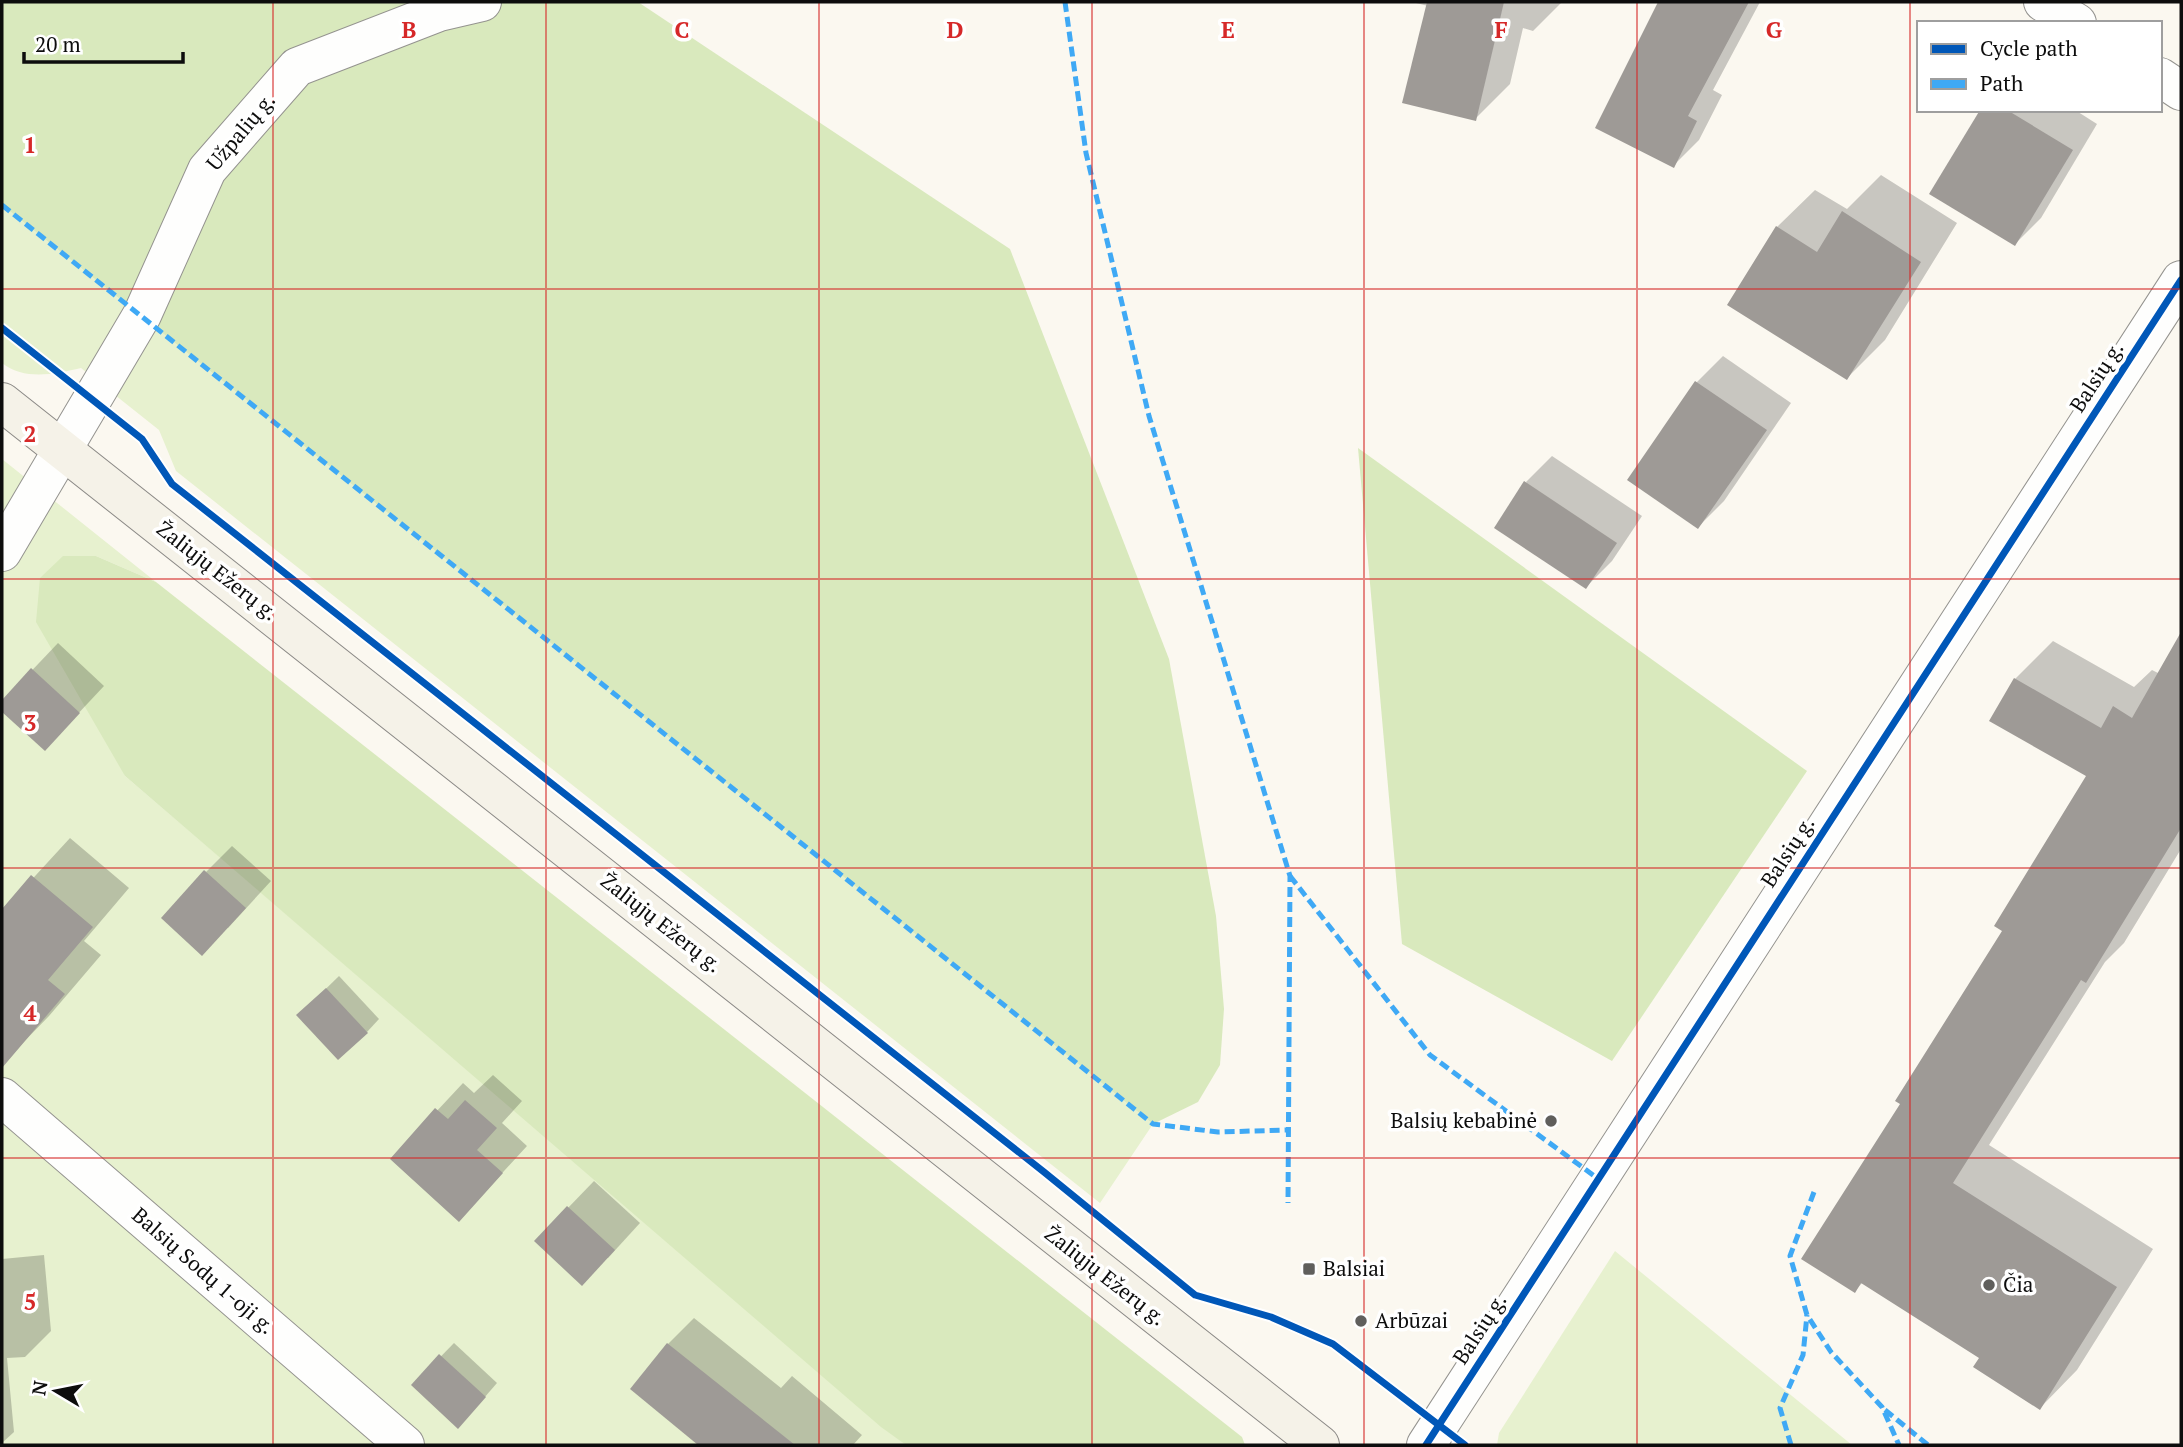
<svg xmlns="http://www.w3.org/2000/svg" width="2183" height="1447" viewBox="0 0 2183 1447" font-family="'PT Serif',serif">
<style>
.green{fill:#e7f1cf}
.forest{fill:#d9e9bd}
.shadow{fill:#0003}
.building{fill:#9e9a96}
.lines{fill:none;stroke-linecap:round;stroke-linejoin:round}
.street-casing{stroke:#94938f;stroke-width:40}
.secondary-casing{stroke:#8b8986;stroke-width:40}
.street{stroke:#fefefd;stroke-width:38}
.secondary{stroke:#f5f2e8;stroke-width:38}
.quiet{stroke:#3fa9f5;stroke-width:5;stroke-dasharray:10 5;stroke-linecap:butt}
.cycleway-casing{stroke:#fff;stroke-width:11}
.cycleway{stroke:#0057b8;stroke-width:7}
.grid{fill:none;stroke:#d62828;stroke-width:2;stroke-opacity:0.55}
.poi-dot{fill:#605f5c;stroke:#fff;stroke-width:2.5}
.labels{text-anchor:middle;stroke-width:7;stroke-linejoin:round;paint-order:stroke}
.street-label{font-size:21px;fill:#0d0d0d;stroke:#fff}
.poi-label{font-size:21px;fill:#0d0d0d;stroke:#fff;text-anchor:start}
.grid-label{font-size:23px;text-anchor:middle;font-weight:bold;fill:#d62828;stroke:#fff;stroke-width:7;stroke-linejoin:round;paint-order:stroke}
</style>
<rect width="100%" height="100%" fill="#fbf8f0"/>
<g class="green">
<path d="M 2,205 L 1153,1124 L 1100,1203 L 176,471 L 159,430 L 81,368 C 55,374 25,381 2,363 Z"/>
<path d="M 2,459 L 156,582 L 96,556 L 63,556 L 125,776 L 906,1445 L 2,1445 Z"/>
<path d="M 1615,1251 L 1852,1445 L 1497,1445 L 1499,1433 Z"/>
</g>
<g class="forest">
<path d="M 2,2 L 638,2 L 1010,249 L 1169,659 L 1216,916 L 1224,1009 L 1220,1065 L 1198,1102 L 1153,1124 L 2,205 Z"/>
<path d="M 1358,448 L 1807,771 L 1612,1061 L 1402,944 Z"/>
<path d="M 63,556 L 96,556 L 156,582 L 1242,1437 L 1245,1445 L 906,1445 L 881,1427 L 125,776 L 36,622 L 40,578 Z"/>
</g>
<g class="shadow">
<path d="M 1412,2 L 1562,2 L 1533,31 L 1523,28 L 1510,84 L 1475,119 L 1428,6 Z"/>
<path d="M 1662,2 L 1760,2 L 1713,90 L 1722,95 L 1699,140 L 1673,166 L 1598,127 Z"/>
<path d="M 1982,110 L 2075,110 L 2097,124 L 2041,218 L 2015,244 Z"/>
<path d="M 1881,175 L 1957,223 L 1885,340 L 1847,378 L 1777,227 L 1815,190 L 1847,209 Z"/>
<path d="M 1723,356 L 1791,403 L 1724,501 L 1698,527 L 1629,479 L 1697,382 Z"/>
<path d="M 1552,456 L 1642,516 L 1612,561 L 1586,587 L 1526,482 Z"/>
<path d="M 2053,641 L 2134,687 L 2152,670 L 2160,674 L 2181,653 L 2181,849 L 2124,943 L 2105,962 L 1989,1145 L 2153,1249 L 2077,1370 L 2040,1408 L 1981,1357 L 1863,1282 L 1855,1291 L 1902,1103 L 2004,930 L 2089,776 L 2015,679 Z"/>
<path d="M 58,643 L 104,686 L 45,749 L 2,710 L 2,702 Z"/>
<path d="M 70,838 L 129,888 L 84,941 L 101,955 L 49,1016 L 12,1054 L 2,1045 L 2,912 Z"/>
<path d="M 232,846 L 271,881 L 228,928 L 206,872 Z"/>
<path d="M 339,976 L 379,1019 L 367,1032 L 299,1015 Z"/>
<path d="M 493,1075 L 522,1101 L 502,1123 L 527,1146 L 459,1220 L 392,1159 L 463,1083 L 474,1093 Z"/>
<path d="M 594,1181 L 640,1223 L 608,1258 L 536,1241 Z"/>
<path d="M 44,1255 L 51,1331 L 25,1357 L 7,1358 L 14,1432 L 2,1443 L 2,1259 Z"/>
<path d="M 694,1318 L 781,1388 L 792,1376 L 862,1435 L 853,1445 L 725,1445 L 684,1411 L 668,1344 Z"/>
<path d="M 454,1343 L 497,1383 L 471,1413 L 413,1385 Z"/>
</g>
<g class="building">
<path d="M 1427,2 L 1504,2 L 1476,121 L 1402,103 Z"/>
<path d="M 1658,2 L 1749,2 L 1688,116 L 1697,121 L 1674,168 L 1595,128 Z"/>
<path d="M 1980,110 L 2007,110 L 2073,150 L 2015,246 L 1929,194 Z"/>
<path d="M 1842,211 L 1921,262 L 1847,380 L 1727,305 L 1776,226 L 1817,252 Z"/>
<path d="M 1695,381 L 1767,430 L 1698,529 L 1627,480 Z"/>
<path d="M 1524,481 L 1617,543 L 1586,589 L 1494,528 Z"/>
<path d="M 2181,632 L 2181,828 L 2086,983 L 2081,980 L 1953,1183 L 2117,1287 L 2040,1410 L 1973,1367 L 1979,1358 L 1861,1283 L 1855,1293 L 1801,1259 L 1900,1104 L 1895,1101 L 2002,931 L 1994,926 L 2086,776 L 1989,721 L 2014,678 L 2101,728 L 2113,706 L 2132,718 Z"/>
<path d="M 31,668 L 80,713 L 45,751 L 2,712 L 2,700 Z"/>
<path d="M 204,870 L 246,908 L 202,956 L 161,918 Z"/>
<path d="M 31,875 L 93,927 L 48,980 L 65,994 L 2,1068 L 2,909 Z"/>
<path d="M 326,988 L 368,1033 L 338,1060 L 296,1015 Z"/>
<path d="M 465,1100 L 497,1128 L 477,1150 L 503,1173 L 459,1222 L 390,1159 L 435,1108 L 448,1119 Z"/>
<path d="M 567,1206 L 615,1250 L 582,1286 L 534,1241 Z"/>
<path d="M 667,1343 L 795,1445 L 698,1445 L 630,1389 Z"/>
<path d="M 439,1354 L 486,1397 L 458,1429 L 411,1385 Z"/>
</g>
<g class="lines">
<defs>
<g id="street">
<path d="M 2043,2 L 2077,23"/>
<path d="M 2160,77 L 2181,91"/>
<path d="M 2,552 L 142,315 L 207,170 L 297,67 L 439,12 L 482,2"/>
<path d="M 2,1097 L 405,1445"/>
<path d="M 1426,1445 L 2181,280"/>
</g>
<path id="secondary" d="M 2,402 L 1320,1445"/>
</defs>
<use href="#street" class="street-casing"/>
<use href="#secondary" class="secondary-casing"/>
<use href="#street" class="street"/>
<use href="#secondary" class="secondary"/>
<g class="quiet">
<path d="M 1065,2 L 1086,153 L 1149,416 L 1290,876 L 1288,1203"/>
<path d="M 2,205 L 1153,1124 L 1218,1132 L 1289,1130"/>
<path d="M 1290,876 L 1430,1055 L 1597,1178"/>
<path d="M 1814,1192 L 1790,1256 L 1807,1315 L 1831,1352 L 1882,1407 L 1899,1445"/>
<path d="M 1885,1410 L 1928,1445"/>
<path d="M 1791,1445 L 1780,1408 L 1803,1355 L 1807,1315"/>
</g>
<defs>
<g id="cycleway">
<path d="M 2,328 L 142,439 L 172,484 L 1044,1172 L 1195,1295 L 1271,1317 L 1333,1344 L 1465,1445"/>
<path d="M 1426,1445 L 2181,280"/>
</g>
</defs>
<use href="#cycleway" class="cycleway-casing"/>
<use href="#cycleway" class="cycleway"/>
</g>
<path class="grid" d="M 273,2 L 273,1445M 546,2 L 546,1445M 819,2 L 819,1445M 1092,2 L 1092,1445M 1364,2 L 1364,1445M 1637,2 L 1637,1445M 1910,2 L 1910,1445M 2,289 L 2181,289M 2,579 L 2181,579M 2,868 L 2181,868M 2,1158 L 2181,1158"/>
<g class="poi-dot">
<circle cx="1551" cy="1121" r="7"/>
<rect x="1302" y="1262" width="14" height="14" rx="3.5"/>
<circle cx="1989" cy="1285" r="7"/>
<circle cx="1361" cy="1321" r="7"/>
</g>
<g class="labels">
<g class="street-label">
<text transform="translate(241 132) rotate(-50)" y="7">Užpalių g.</text>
<text transform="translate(2097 377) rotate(-57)" y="7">Balsių g.</text>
<text transform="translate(217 571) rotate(38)" y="7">Žaliųjų Ežerų g.</text>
<text transform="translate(1788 852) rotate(-57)" y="7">Balsių g.</text>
<text transform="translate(661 923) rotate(38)" y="7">Žaliųjų Ežerų g.</text>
<text transform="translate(203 1271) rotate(41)" y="7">Balsių Sodų 1-oji g.</text>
<text transform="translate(1105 1276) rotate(38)" y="7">Žaliųjų Ežerų g.</text>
<text transform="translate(1480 1329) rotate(-57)" y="7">Balsių g.</text>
</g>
<g class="poi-label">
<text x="1537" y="1128" text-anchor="end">Balsių kebabinė</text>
<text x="1323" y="1276">Balsiai</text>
<text x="2003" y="1292">Čia</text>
<text x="1375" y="1328">Arbūzai</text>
</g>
</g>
<g class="grid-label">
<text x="409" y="38">B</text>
<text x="682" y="38">C</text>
<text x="955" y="38">D</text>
<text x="1228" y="38">E</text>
<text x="1501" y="38">F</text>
<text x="1774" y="38">G</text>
<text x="30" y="153">1</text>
<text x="30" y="442">2</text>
<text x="30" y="731">3</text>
<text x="30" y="1021">4</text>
<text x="30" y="1310">5</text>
</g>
<rect width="2183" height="1447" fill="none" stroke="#0d0d0d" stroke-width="7"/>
<rect x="1917" y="21" width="245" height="91" fill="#ffffff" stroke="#9e9e9e" stroke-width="2"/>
<rect x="1931" y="44" width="35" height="10" fill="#0057b8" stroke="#9e9e9e" stroke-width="2"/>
<text x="1980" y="56" font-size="21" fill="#0d0d0d">Cycle path</text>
<rect x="1931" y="79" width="35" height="10" fill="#3fa9f5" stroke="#9e9e9e" stroke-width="2"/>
<text x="1980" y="91" font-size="21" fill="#0d0d0d">Path</text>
<g transform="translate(56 1391) rotate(280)" stroke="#ffffff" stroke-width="5" paint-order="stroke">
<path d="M0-5L12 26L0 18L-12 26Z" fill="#0d0d0d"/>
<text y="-10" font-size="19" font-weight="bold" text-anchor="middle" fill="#0d0d0d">N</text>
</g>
<path d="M24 52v10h159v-10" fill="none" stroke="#0d0d0d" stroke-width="3.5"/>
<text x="35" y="52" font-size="21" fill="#0d0d0d" stroke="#ffffff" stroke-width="5" paint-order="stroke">20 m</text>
</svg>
